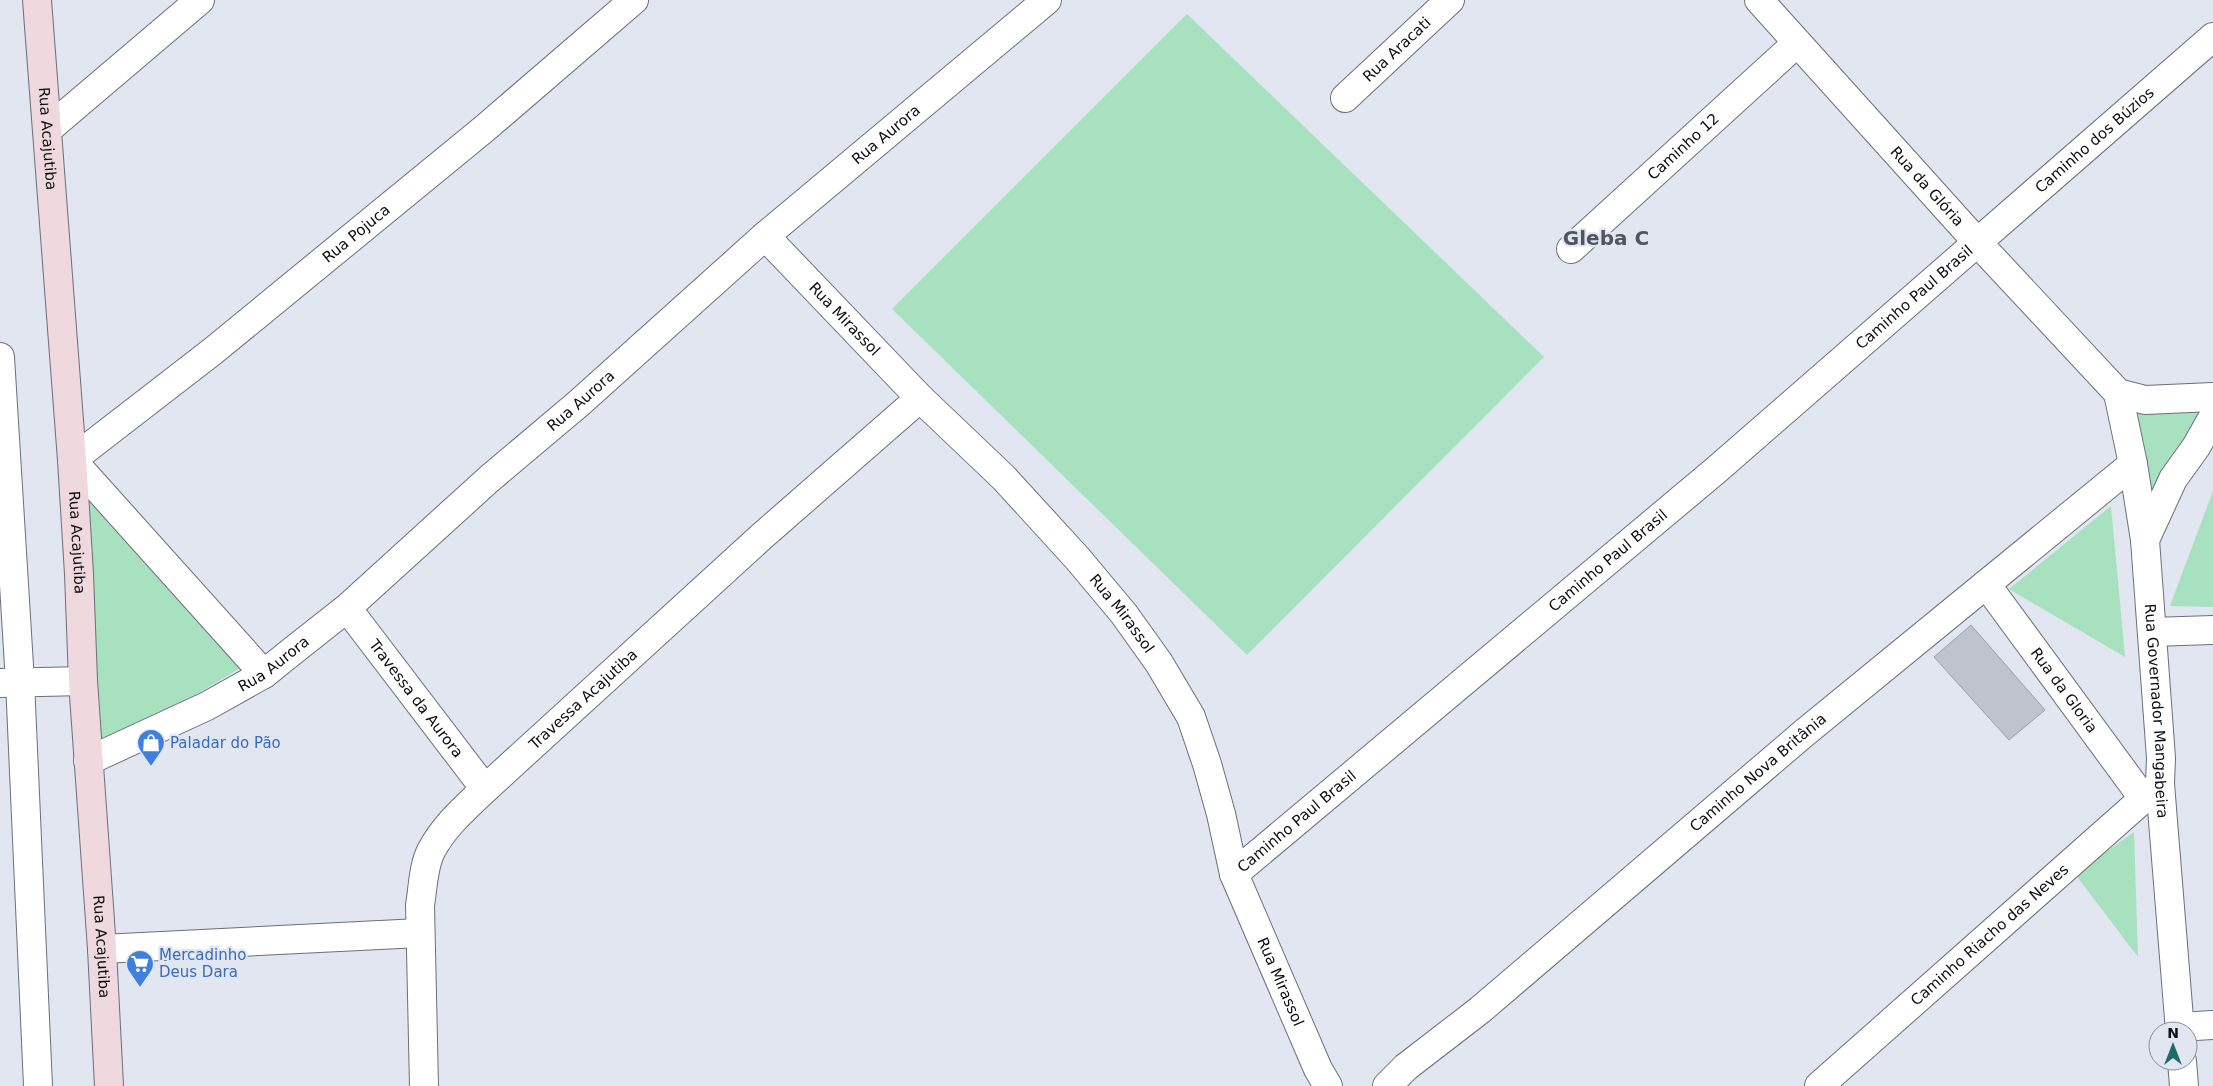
<svg xmlns="http://www.w3.org/2000/svg" width="2213" height="1086" viewBox="0 0 2213 1086" font-family="'DejaVu Sans',sans-serif">
<style>
.green{fill:#a7e1bf}
.building{fill:#bfc3ce;stroke:#9ca0aa}
.lines{fill:none;stroke-linecap:round;stroke-linejoin:round}
.street-casing{stroke:#6b6f78;stroke-width:30}
.secondary-casing{stroke:#6b6f78;stroke-width:30}
.street{stroke:#fff;stroke-width:28}
.secondary{stroke:#efd9de;stroke-width:28}
.labels{text-anchor:middle;stroke-width:4.5;stroke-linejoin:round;paint-order:stroke}
.street-label{font-size:15px;fill:#0b0c10;stroke:#e1e6f1}
.shop-label{font-size:15px;fill:#366cbe;stroke:#e1e6f1;text-anchor:start}
.district-label{font-size:20px;font-weight:bold;fill:#51555e;stroke:#e1e6f1}
</style>
<rect width="100%" height="100%" fill="#e1e6f1"/>
<g class="green">
<path d="M 1187,14 L 1544,357 L 1247,655 L 892,309 Z"/>
<path d="M 2212,404 L 2149,499 L 2136,409 Z"/>
<path d="M 73,462 L 259,657 L 90,758 Z"/>
<path d="M 2213,491 L 2213,607 L 2170,606 Z"/>
<path d="M 2111,506 L 2125,657 L 2009,589 Z"/>
<path d="M 2134,832 L 2138,957 L 2075,874 Z"/>
</g>
<path class="building" d="M 1971,625 L 2045,710 L 2009,740 L 1934,657 Z"/>
<g class="lines">
<defs>
<g id="street">
<path id="s1" d="M 1759,0 L 1978,243 L 2118,393"/>
<path id="s2" d="M 1345,98 L 1450,0"/>
<path d="M 47,130 L 200,0"/>
<path id="s3" d="M 765,236 L 920,398 L 1004,478 L 1078,559 L 1124,614 L 1159,663 L 1191,717 L 1207,764 L 1221,814 L 1234,874 L 1318,1069 L 1328,1086"/>
<path id="s4" d="M 1571,249 L 1797,43"/>
<path d="M 0,357 L 20,682 L 38,1086"/>
<path id="s5" d="M 2118,393 L 2133,464 L 2145,540 L 2161,758 L 2160,784 L 2180,1031"/>
<path d="M 2118,393 L 2145,400 L 2213,397"/>
<path d="M 2145,540 L 2173,479 L 2196,447 L 2213,417"/>
<path id="s6" d="M 1986,584 L 2143,798"/>
<path id="s7" d="M 347,608 L 485,789"/>
<path d="M 2152,632 L 2213,630"/>
<path id="s8" d="M 264,674 L 72,460 L 213,351 L 484,129 L 634,0"/>
<path d="M 0,683 L 83,681"/>
<path id="s9" d="M 88,761 L 207,706 L 264,674 L 290,653 L 347,608 L 489,479 L 578,404 L 765,236 L 1047,0"/>
<path id="s10" d="M 1234,874 L 1715,471 L 2213,37"/>
<path d="M 102,949 L 420,933"/>
<path d="M 2179,1027 L 2213,1025"/>
<path d="M 2182,1061 L 2184,1086"/>
<path id="s11" d="M 424,1086 L 420,905 C 423,888 423,867 431,851 C 444,826 465,808 485,789 L 761,537 L 920,398"/>
<path id="s12" d="M 1387,1086 L 1406,1067 L 1480,1010 L 1803,734 L 2133,464"/>
<path id="s13" d="M 1819,1086 L 2160,784"/>
</g>
<g id="secondary">
<path id="s14" d="M 37,0 L 72,460 L 79,574 L 83,681 L 102,949 L 109,1086"/>
</g>
</defs>
<use href="#street" class="street-casing"/>
<use href="#secondary" class="secondary-casing"/>
<use href="#street" class="street"/>
<use href="#secondary" class="secondary"/>
</g>
<defs>
<symbol id="shop-pin" viewBox="-11 -11 22 30"><path d="M0 17L-7.5 6A9.5 9.5 0 1 1 7.5 6Z" fill="#3f7fe0" stroke="#e1e6f1"/><path d="M-5-2.5h2.3a2.7 3.5 0 0 1 5.4 0H5L5.5 6h-11ZM-1.5-2.5h3a1.5 2.3 0 0 0-3 0Z" fill="#fff"/></symbol>
<symbol id="supermarket-pin" viewBox="-11 -11 22 30"><path d="M0 17L-7.5 6A9.5 9.5 0 1 1 7.5 6Z" fill="#3f7fe0" stroke="#e1e6f1"/><path d="M-6-5.5h2.5l.6 2H6L4.5 2H-2.5L-4.4-4H-6ZM-1.5 3.2a1.3 1.3 0 1 0 .1 0ZM3 3.2a1.3 1.3 0 1 0 .1 0Z" fill="#fff"/></symbol>
</defs>
<g fill-rule="evenodd">
<use href="#shop-pin" x="135" y="727" width="32" height="43"/>
<use href="#supermarket-pin" x="124" y="948" width="32" height="43"/>
</g>
<g class="labels">
<g class="street-label">
<text dy="5" stroke="none"><textPath href="#s2" startOffset="71">Rua Aracati</textPath></text>
<text dy="5" stroke="none"><textPath href="#s9" startOffset="1020">Rua Aurora</textPath></text>
<text dy="5" stroke="none"><textPath href="#s14" startOffset="139">Rua Acajutiba</textPath></text>
<text dy="5" stroke="none"><textPath href="#s10" startOffset="1131">Caminho dos Búzios</textPath></text>
<text dy="5" stroke="none"><textPath href="#s4" startOffset="152">Caminho 12</textPath></text>
<text dy="5" stroke="none"><textPath href="#s1" startOffset="251">Rua da Glória</textPath></text>
<text dy="5" stroke="none"><textPath href="#s8" startOffset="651">Rua Pojuca</textPath></text>
<text dy="5" stroke="none"><textPath href="#s10" startOffset="892">Caminho Paul Brasil</textPath></text>
<text dy="5" stroke="none"><textPath href="#s3" startOffset="115">Rua Mirassol</textPath></text>
<text dy="5" stroke="none"><textPath href="#s9" startOffset="615">Rua Aurora</textPath></text>
<text dy="5" stroke="none"><textPath href="#s14" startOffset="544">Rua Acajutiba</textPath></text>
<text dy="5" stroke="none"><textPath href="#s10" startOffset="488">Caminho Paul Brasil</textPath></text>
<text dy="5" stroke="none"><textPath href="#s3" startOffset="520">Rua Mirassol</textPath></text>
<text dy="5" stroke="none"><textPath href="#s9" startOffset="210">Rua Aurora</textPath></text>
<text dy="5" stroke="none"><textPath href="#s6" startOffset="132">Rua da Gloria</textPath></text>
<text dy="5" stroke="none"><textPath href="#s7" startOffset="114">Travessa da Aurora</textPath></text>
<text dy="5" stroke="none"><textPath href="#s11" startOffset="452">Travessa Acajutiba</textPath></text>
<text dy="5" stroke="none"><textPath href="#s5" startOffset="321">Rua Governador Mangabeira</textPath></text>
<text dy="5" stroke="none"><textPath href="#s12" startOffset="486">Caminho Nova Britânia</textPath></text>
<text dy="5" stroke="none"><textPath href="#s10" startOffset="82">Caminho Paul Brasil</textPath></text>
<text dy="5" stroke="none"><textPath href="#s13" startOffset="228">Caminho Riacho das Neves</textPath></text>
<text dy="5" stroke="none"><textPath href="#s14" startOffset="949">Rua Acajutiba</textPath></text>
<text dy="5" stroke="none"><textPath href="#s3" startOffset="925">Rua Mirassol</textPath></text>
</g>
<g class="shop-label">
<text x="170" y="748">Paladar do Pão</text>
<text x="159" y="960">Mercadinho<tspan x="159" dy="17">Deus Dara</tspan></text>
</g>
<g class="district-label">
<text x="1606" y="245">Gleba C</text>
</g>
</g>
<g transform="translate(2173 1046)"><circle r="24" fill="#e1e6f1" stroke="#8b8f97"/>
<path d="M0-4L9 19L0 12L-9 19Z" fill="#206b68"/>
<text y="-8" font-size="14" font-weight="bold" text-anchor="middle" fill="#0b0c10">N</text>
</g>
</svg>
